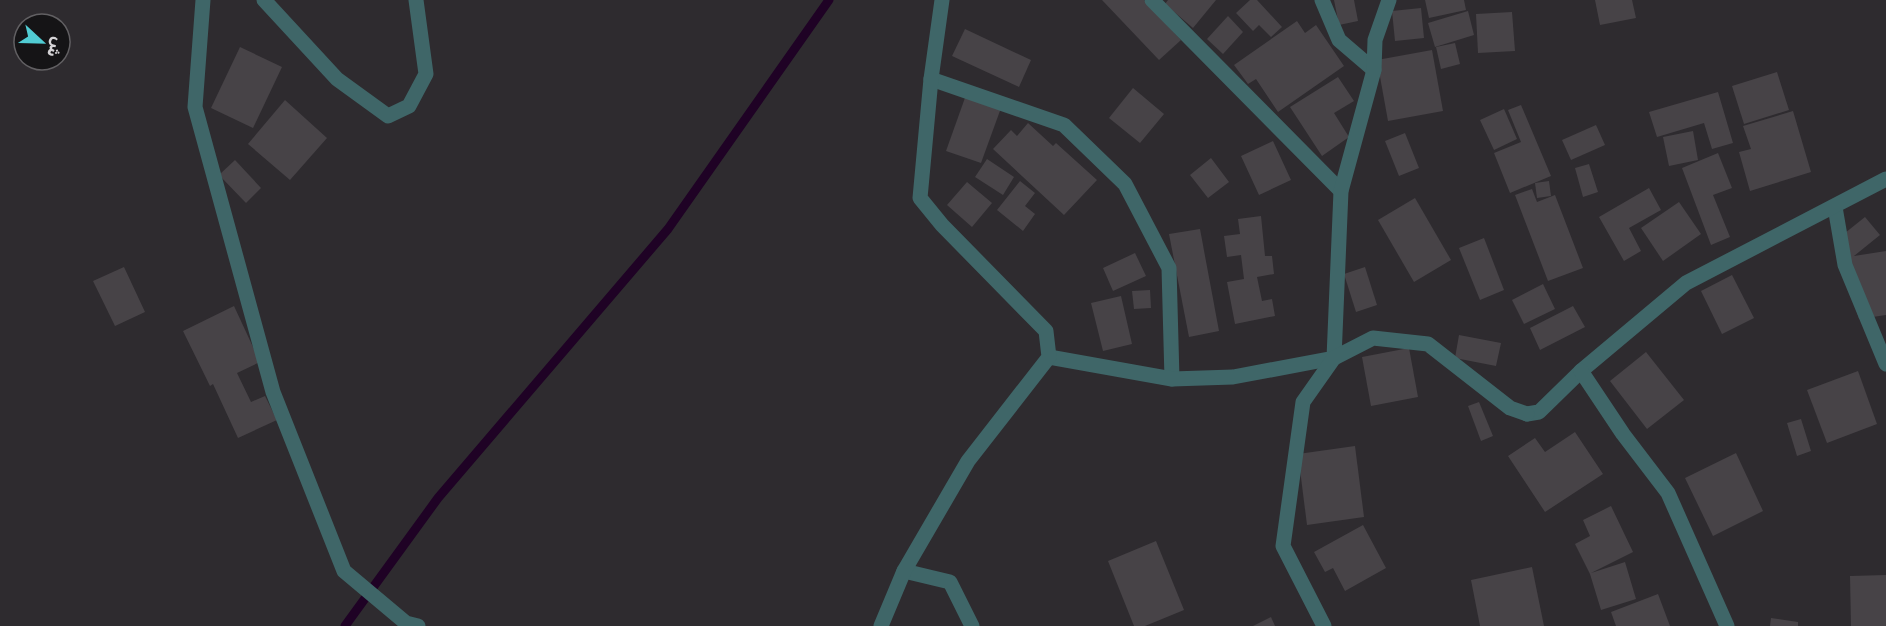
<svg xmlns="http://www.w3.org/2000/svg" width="1886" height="626" viewBox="0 0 1886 626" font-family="Rubik,Cairo,sans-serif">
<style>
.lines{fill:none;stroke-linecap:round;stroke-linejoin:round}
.stream{stroke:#1f0225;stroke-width:9}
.building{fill:#474347}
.lane{stroke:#3f6668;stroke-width:15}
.street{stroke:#3f6668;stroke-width:15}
</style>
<rect width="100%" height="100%" fill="#2e2b2f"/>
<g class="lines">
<path class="stream" d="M 345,626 L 438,498 L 668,229 L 829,0"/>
</g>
<g class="building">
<path d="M 1102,0 L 1144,0 L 1181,40 L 1159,60 Z"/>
<path d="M 1168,0 L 1216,0 L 1193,28 L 1165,4 Z"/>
<path d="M 1250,0 L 1257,0 L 1282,27 L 1271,37 L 1259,25 L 1253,31 L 1236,13 Z"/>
<path d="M 1334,0 L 1354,0 L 1358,21 L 1339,25 Z"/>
<path d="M 1425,0 L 1464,0 L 1466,10 L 1429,18 Z"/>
<path d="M 1595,0 L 1632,0 L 1636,18 L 1600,25 Z"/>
<path d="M 1421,8 L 1424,38 L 1395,41 L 1392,11 Z"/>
<path d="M 1468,11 L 1474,35 L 1435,47 L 1428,23 Z"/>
<path d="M 1512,12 L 1515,51 L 1478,53 L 1476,14 Z"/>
<path d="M 1228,16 L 1243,32 L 1223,54 L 1207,39 Z"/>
<path d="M 1297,21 L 1305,33 L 1316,25 L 1344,66 L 1278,112 L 1256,79 L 1248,84 L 1234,65 Z"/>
<path d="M 965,29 L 1031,60 L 1019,87 L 952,56 Z"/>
<path d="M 1455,43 L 1460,64 L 1441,69 L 1436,47 Z"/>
<path d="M 240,47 L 282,67 L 253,128 L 211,108 Z"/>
<path d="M 1432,50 L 1443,111 L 1388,121 L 1377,60 Z"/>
<path d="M 1777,72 L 1789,110 L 1744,124 L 1732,86 Z"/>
<path d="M 1338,77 L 1354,101 L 1334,113 L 1349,137 L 1322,156 L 1290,107 Z"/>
<path d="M 1133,88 L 1164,114 L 1140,143 L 1109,118 Z"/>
<path d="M 1718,92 L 1733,143 L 1712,149 L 1704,123 L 1657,137 L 1649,112 Z"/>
<path d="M 966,95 L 1001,108 L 981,163 L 946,151 Z"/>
<path d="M 285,100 L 327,138 L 290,180 L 248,144 Z"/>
<path d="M 1521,105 L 1551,176 L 1510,193 L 1494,153 L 1521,142 L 1508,110 Z"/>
<path d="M 1504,109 L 1517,139 L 1494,150 L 1480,120 Z"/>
<path d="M 1793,111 L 1811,172 L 1750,191 L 1739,152 L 1751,149 L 1743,126 Z"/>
<path d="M 1028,123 L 1053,146 L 1056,143 L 1097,180 L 1064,215 L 993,149 L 1011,130 L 1017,136 Z"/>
<path d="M 1596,125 L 1605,145 L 1571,160 L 1562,140 Z"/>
<path d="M 1693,131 L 1698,160 L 1669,166 L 1663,137 Z"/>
<path d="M 1405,133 L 1419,168 L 1399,176 L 1385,141 Z"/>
<path d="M 1273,141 L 1291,180 L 1259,195 L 1241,156 Z"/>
<path d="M 1718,153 L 1732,188 L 1713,195 L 1730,237 L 1711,245 L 1682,168 Z"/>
<path d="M 1211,158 L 1229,182 L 1208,198 L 1190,175 Z"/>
<path d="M 987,159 L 1014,177 L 1003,195 L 975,177 Z"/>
<path d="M 235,160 L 261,188 L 246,203 L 219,175 Z"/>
<path d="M 1589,164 L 1598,192 L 1583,197 L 1575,168 Z"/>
<path d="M 1020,181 L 1035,193 L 1025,206 L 1035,214 L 1023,231 L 997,210 Z"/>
<path d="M 1549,181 L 1551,196 L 1537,198 L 1535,183 Z"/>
<path d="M 967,182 L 992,203 L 972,227 L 947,205 Z"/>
<path d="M 1649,188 L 1661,210 L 1629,228 L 1641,251 L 1624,261 L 1599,217 Z"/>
<path d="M 1532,189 L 1537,202 L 1555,195 L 1583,268 L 1548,281 L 1515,195 Z"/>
<path d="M 1415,198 L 1451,260 L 1414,282 L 1378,220 Z"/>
<path d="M 1679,202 L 1701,234 L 1663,261 L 1641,228 Z"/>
<path d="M 1261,216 L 1265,256 L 1272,256 L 1274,274 L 1257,277 L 1262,301 L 1272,299 L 1275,316 L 1235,324 L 1227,282 L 1244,279 L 1241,255 L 1227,257 L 1224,236 L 1240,234 L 1238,219 Z"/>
<path d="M 1865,217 L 1880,235 L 1854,256 L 1886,251 L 1886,315 L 1859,319 L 1835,241 Z"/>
<path d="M 1200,229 L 1219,331 L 1189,337 L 1169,234 Z"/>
<path d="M 1484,238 L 1504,290 L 1480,300 L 1459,248 Z"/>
<path d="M 1135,253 L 1146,276 L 1113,291 L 1103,268 Z"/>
<path d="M 124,267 L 145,312 L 115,326 L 93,281 Z"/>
<path d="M 1365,267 L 1377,305 L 1356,312 L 1344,274 Z"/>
<path d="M 1732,275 L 1754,318 L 1722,334 L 1701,291 Z"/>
<path d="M 1543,284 L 1555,309 L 1524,324 L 1512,300 Z"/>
<path d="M 1150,290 L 1151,308 L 1134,309 L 1132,291 Z"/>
<path d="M 1121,296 L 1132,344 L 1103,351 L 1091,303 Z"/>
<path d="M 234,306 L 260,362 L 237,373 L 251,402 L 265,396 L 277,420 L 238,438 L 213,384 L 210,386 L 183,331 Z"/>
<path d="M 1573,306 L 1585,327 L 1540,350 L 1530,328 Z"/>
<path d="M 1459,335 L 1501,343 L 1496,366 L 1455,358 Z"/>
<path d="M 1409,348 L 1418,397 L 1371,406 L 1362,357 Z"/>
<path d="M 1646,352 L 1684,400 L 1647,429 L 1610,381 Z"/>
<path d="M 1858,371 L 1877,424 L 1827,443 L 1807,390 Z"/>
<path d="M 1479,402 L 1493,436 L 1481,441 L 1468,406 Z"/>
<path d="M 1801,419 L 1811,451 L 1797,456 L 1787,423 Z"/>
<path d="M 1575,432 L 1603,474 L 1545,512 L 1508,456 L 1535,438 L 1545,452 Z"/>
<path d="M 1355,446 L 1364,517 L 1307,525 L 1298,454 Z"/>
<path d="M 1736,453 L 1763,511 L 1713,536 L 1685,478 Z"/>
<path d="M 1611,506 L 1633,552 L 1591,573 L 1625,562 L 1636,599 L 1601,610 L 1590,574 L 1575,544 L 1590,536 L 1583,520 Z"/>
<path d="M 1363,525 L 1386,568 L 1345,591 L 1333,568 L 1325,572 L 1314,552 Z"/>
<path d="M 1156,541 L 1184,610 L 1145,626 L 1134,626 L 1108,561 Z"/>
<path d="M 1532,567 L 1544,626 L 1480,626 L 1471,580 Z"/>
<path d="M 1886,575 L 1886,626 L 1851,626 L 1850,576 Z"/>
<path d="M 1658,594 L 1670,626 L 1616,626 L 1611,612 Z"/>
<path d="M 1271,617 L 1275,626 L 1253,626 Z"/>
<path d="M 1771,618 L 1798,622 L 1798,626 L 1770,626 Z"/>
</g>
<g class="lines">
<g class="lane">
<path d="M 1835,207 L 1845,265 L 1886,364"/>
<path d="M 1527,414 L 1539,412 L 1581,371 L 1686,283 L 1886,179"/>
</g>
<g class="street">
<path d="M 203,0 L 195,107 L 273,392 L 344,571 L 406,623 L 418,626"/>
<path d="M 264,0 L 337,79 L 388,116 L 409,106 L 426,74 L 416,0"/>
<path d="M 1152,0 L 1341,191"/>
<path d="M 1322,0 L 1339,40 L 1374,70"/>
<path d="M 931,79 L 1064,125 L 1125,184 L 1169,268 L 1172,379"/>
<path d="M 1049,357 L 1172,379 L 1233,377 L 1334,358 L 1341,191 L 1374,70 L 1375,40 L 1389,0"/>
<path d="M 1581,371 L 1623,434 L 1668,493 L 1727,626"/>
<path d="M 904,571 L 950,582 L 972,626"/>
<path d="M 881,626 L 904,571 L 968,461 L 1049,357 L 1046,331 L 942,225 L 920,198 L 931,79 L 942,0"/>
<path d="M 1324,626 L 1283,546 L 1303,402 L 1334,358 L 1373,338 L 1428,344 L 1510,408 L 1527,414"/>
</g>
</g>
<g transform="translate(42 42) rotate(112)"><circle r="28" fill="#151416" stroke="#626063" stroke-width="1.5"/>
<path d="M0-4.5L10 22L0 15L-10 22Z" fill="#51ccd3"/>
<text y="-9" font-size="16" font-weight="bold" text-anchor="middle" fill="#d5d3d6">ش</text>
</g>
</svg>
